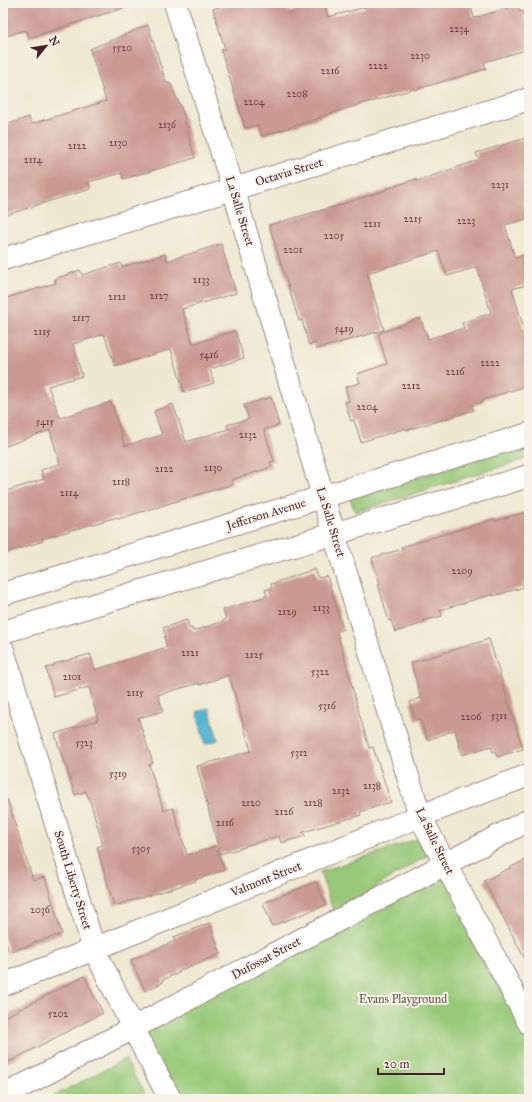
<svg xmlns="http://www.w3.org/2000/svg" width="532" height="1102" viewBox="0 0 532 1102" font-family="'IM FELL Great Primer',serif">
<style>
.green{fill:#98c978;stroke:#717452}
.water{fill:#55b7d4;stroke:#506b80}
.building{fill:#ca9991}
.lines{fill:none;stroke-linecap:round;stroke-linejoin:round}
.street-casing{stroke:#9c847e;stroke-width:24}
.secondary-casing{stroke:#9c847e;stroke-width:24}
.street{stroke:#fff;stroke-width:22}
.secondary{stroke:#fff;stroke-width:22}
.labels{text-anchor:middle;stroke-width:4;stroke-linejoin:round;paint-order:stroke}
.number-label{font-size:10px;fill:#6a3e44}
.street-label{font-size:12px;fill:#4a1f2b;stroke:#f7f3e8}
.park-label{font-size:12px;fill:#615242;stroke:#f7f3e8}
</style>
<rect width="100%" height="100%" fill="#f7f3e8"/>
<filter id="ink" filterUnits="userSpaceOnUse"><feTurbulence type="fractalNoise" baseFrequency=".025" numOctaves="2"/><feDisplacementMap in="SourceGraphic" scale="8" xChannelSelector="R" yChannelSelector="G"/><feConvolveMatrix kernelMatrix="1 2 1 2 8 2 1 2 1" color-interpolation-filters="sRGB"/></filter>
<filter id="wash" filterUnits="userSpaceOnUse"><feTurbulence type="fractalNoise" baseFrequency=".012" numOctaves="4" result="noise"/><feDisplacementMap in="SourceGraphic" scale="16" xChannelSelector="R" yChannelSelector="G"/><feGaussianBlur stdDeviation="0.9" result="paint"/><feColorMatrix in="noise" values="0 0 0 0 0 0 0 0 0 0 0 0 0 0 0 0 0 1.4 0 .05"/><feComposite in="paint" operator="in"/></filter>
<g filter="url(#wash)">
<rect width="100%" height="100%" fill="#eee8d0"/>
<g class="green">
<path d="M 529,444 L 529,458 L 355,512 L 350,498 Z"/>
<path d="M 418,839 L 428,855 L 334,913 L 320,872 Z"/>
<path d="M 446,864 L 529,1023 L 529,1099 L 170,1099 L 133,1028 Z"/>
<path d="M 125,1059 L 147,1099 L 48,1099 Z"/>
</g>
<path class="water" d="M 209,708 L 218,740 L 205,744 L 197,712 Z"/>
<g id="blocks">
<g class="building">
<path d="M 3,3 L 125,3 L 126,7 L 29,38 L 27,31 L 25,31 L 25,30 L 3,37 Z"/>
<path d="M 232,3 L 286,3 L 289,13 L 320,3 L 324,3 L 328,17 L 366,7 L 364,3 L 470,3 L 474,18 L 518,5 L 520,12 L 523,11 L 529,30 L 529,49 L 484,62 L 486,69 L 414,90 L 413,89 L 371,102 L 371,101 L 320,117 L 320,118 L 262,136 L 258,125 L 245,128 L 221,50 L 225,49 L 213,9 Z"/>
<path d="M 148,25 L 166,83 L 169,82 L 169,85 L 171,84 L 179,104 L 180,104 L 189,134 L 188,134 L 195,158 L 123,179 L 122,173 L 88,182 L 91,189 L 53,200 L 3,216 L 3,126 L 29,117 L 31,124 L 106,101 L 90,49 Z"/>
<path d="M 529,137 L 529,218 L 505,225 L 515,258 L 529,253 L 529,284 L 512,289 L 524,329 L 529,328 L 529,385 L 482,400 L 483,402 L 472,405 L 474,410 L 407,430 L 406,428 L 361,442 L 354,420 L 351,421 L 345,402 L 349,401 L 345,387 L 360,383 L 357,374 L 387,364 L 378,334 L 420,318 L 428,339 L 464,328 L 462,323 L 491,313 L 477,267 L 447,276 L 438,251 L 367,273 L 384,330 L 317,349 L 315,343 L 309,345 L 302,320 L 299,321 L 269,225 L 337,206 L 386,190 L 386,189 L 416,179 L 417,181 L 479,160 L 476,153 Z"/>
<path d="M 221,244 L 236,293 L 182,309 L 193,344 L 235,331 L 244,358 L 210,369 L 214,383 L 184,392 L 171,349 L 115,366 L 104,334 L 73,344 L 82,376 L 48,386 L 60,418 L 111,402 L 125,446 L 162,435 L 154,411 L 173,404 L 186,442 L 229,429 L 227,425 L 249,419 L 244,405 L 271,397 L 279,425 L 264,430 L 274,461 L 270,462 L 272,467 L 231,480 L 233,484 L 118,519 L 117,517 L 42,539 L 43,541 L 3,554 L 3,492 L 44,479 L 41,470 L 60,464 L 50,430 L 3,447 L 3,424 L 9,422 L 3,402 L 3,299 L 56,283 L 55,279 L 80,270 L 82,275 L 121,263 L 122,267 L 165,254 L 167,261 Z"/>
<path d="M 529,511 L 529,581 L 523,583 L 524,587 L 493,596 L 493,594 L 440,610 L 442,616 L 423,621 L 424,623 L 395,632 L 391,620 L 389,621 L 378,584 L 380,584 L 372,558 L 402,549 L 401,547 L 458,530 L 494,519 L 495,521 Z"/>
<path d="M 315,569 L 318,578 L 327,576 L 343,629 L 337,632 L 350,678 L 357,706 L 369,748 L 373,747 L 391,802 L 360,812 L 361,815 L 303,832 L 305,836 L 281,843 L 279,836 L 245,846 L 245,847 L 220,854 L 197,766 L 251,751 L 229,675 L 199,685 L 199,683 L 158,695 L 163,711 L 138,718 L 153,763 L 149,765 L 164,811 L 173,808 L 187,855 L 216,846 L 224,870 L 195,880 L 196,881 L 114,906 L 97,847 L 103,845 L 89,797 L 88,797 L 86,791 L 75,795 L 65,763 L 64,763 L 55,734 L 98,720 L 89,687 L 54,697 L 46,668 L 54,666 L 54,664 L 90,654 L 95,670 L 167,647 L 164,637 L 166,636 L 163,628 L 187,620 L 189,628 L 192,628 L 193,631 L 224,621 L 224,620 L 226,619 L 223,610 L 267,596 L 265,590 L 272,588 L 271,584 Z"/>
<path d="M 489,639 L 523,749 L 497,757 L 495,751 L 493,752 L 491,746 L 462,755 L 455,730 L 427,740 L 420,718 L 415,720 L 410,702 L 421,698 L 411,663 Z"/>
<path d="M 3,799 L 7,799 L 33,880 L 45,877 L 62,934 L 32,943 L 32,945 L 9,952 L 3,934 Z"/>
<path d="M 529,858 L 529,967 L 484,881 Z"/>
<path d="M 316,882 L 326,905 L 272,926 L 263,903 Z"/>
<path d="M 209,923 L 221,954 L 178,971 L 179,973 L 162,980 L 163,982 L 145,991 L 131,960 L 175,941 L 174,937 Z"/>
<path d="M 84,976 L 103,1013 L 43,1044 L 3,1065 L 3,1018 Z"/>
</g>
</g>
</g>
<g filter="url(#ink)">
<use href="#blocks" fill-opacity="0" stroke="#9c847e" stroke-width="1"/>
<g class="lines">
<defs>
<g id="street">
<path d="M 175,3 L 233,188 L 334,534 L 420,816 L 529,1023"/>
<path d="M 3,259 L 529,99"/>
<path d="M 3,650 L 94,949 L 133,1028 L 170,1099"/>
<path d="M 3,985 L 94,949 L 420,816 L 529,775"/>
<path d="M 3,1096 L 133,1028 L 529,820"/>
</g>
<g id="secondary">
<path d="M 3,594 L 529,434"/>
<path d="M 3,632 L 529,476"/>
</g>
</defs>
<use href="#street" class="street-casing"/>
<use href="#secondary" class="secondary-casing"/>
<use href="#street" class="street"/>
<use href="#secondary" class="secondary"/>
</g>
</g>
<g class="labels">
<g class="number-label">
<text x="459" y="32">2234</text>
<text x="122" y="51">5520</text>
<text x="420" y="59">2230</text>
<text x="378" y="69">2222</text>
<text x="330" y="74">2216</text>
<text x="297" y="97">2208</text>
<text x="254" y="105">2204</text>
<text x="167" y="128">2136</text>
<text x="118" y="146">2130</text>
<text x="77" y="149">2122</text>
<text x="33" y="163">2114</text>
<text x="500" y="188">2231</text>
<text x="413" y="222">2215</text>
<text x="466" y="224">2223</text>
<text x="372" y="227">2211</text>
<text x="334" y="239">2205</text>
<text x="293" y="253">2201</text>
<text x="201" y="283">2133</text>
<text x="159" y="299">2127</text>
<text x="117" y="300">2121</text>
<text x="81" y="321">2117</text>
<text x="344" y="332">5419</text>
<text x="42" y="335">2115</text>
<text x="209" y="358">5416</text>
<text x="490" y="366">2222</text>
<text x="455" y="375">2216</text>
<text x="411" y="389">2212</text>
<text x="367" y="410">2204</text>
<text x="45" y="425">5415</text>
<text x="248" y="438">2132</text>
<text x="213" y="471">2130</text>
<text x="164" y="472">2122</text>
<text x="121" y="485">2118</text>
<text x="69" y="496">2114</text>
<text x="462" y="574">2209</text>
<text x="321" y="611">2133</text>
<text x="287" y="615">2129</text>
<text x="190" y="656">2121</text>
<text x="254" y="658">2125</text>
<text x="320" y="675">5322</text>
<text x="72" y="680">2101</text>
<text x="135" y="696">2115</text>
<text x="327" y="709">5316</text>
<text x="499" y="719">5311</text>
<text x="471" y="720">2206</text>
<text x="84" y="746">5323</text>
<text x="299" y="756">5312</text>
<text x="118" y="777">5319</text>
<text x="372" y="789">2138</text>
<text x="341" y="794">2132</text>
<text x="251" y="806">2120</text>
<text x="313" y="806">2128</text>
<text x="284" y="815">2126</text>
<text x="225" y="826">2116</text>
<text x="141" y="852">5305</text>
<text x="40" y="913">2036</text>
<text x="58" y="1017">5202</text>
</g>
<g class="street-label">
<text transform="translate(289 172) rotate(-17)" y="4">Octavia Street</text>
<text transform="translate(240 211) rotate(73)" y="4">La Salle Street</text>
<text transform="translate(266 514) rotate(-17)" y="4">Jefferson Avenue</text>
<text transform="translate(331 522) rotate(73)" y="4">La Salle Street</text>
<text transform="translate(435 841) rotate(64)" y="4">La Salle Street</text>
<text transform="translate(266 879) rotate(-22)" y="4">Valmont Street</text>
<text transform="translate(73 880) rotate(73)" y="4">South Liberty Street</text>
<text transform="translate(266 958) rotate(-28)" y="4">Dufossat Street</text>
</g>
<g class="park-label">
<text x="403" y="1003">Evans Playground</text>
</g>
</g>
<rect width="532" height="1102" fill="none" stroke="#f7f3e8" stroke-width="16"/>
<g transform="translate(46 46) rotate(60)" stroke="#f7f3e8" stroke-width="3" paint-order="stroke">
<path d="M0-3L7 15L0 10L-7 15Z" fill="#4a1f2b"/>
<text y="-6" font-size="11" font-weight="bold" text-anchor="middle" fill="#4a1f2b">N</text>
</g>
<path d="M378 1068v6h66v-6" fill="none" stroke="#4a1f2b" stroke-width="2"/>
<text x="384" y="1068" font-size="12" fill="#4a1f2b" stroke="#f7f3e8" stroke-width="3" paint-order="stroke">20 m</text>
</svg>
